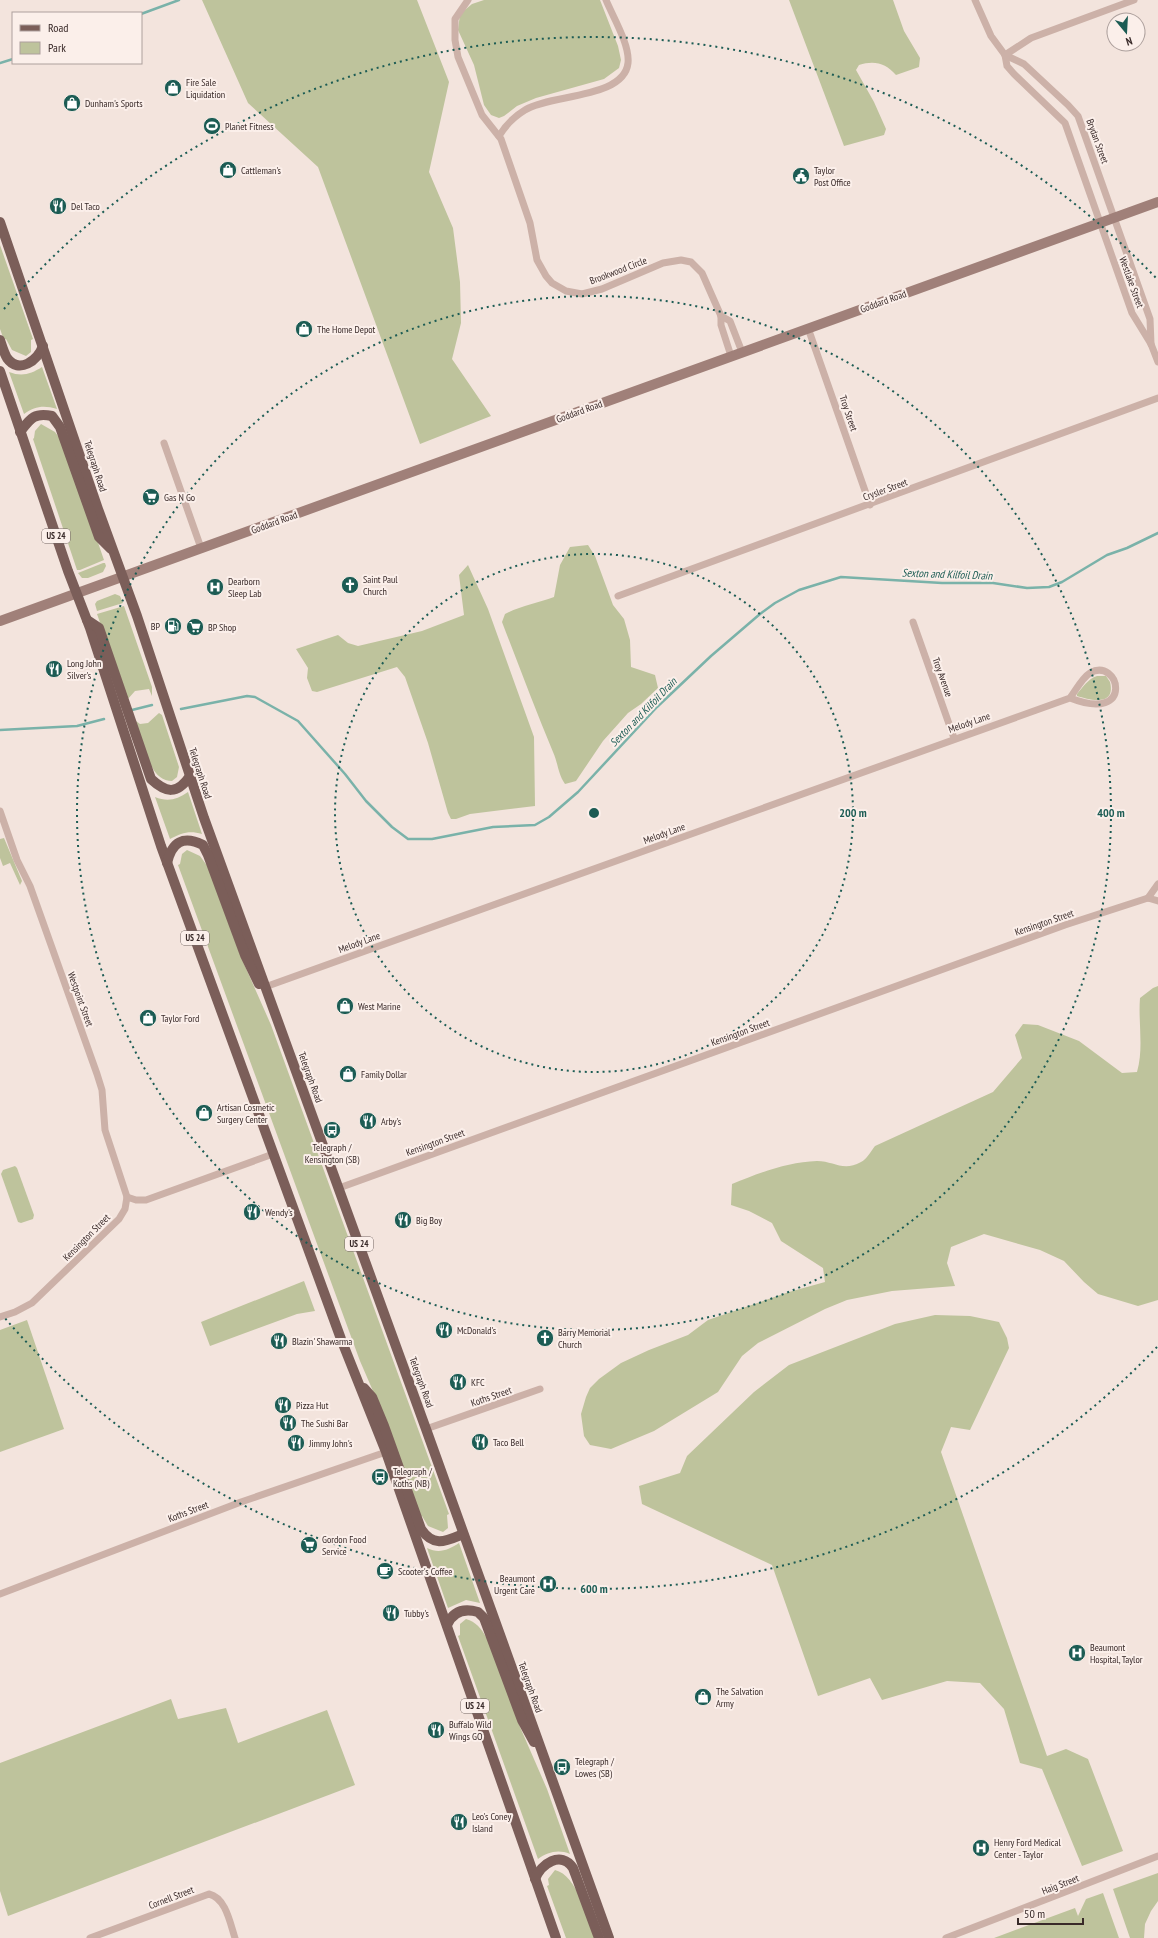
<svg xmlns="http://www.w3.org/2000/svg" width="1158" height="1938" viewBox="0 0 1158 1938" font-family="'PT Sans Narrow',sans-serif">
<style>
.green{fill:#bec39c}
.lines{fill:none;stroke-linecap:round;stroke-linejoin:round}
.stream{stroke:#7ab2a9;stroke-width:2.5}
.minor{stroke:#ccb1a8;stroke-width:7}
.secondary{stroke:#a08079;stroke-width:10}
.primary{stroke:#7b5e59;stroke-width:10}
.ring{fill:none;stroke:#1c5c54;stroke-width:2;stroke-dasharray:2 4}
.labels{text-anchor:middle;stroke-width:4;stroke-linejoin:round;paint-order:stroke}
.shield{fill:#fbefea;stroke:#736563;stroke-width:1}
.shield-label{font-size:9px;font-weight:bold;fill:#392a29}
.poi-label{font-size:10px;fill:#392a29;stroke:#fbefea;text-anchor:start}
.street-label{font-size:10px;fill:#392a29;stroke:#fbefea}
.water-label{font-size:11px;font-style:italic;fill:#1c5c54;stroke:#fbefea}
.centre{fill:#1c5c54;stroke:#fbefea;stroke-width:2}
.ring-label{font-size:12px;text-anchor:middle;font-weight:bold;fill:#1c5c54;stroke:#fbefea;stroke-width:4;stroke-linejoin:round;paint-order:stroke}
</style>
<rect width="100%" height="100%" fill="#f3e4dd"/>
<g class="green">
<path d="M 202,0 L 417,0 L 449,82 L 429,172 L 453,228 L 460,282 L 461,323 L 452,359 L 491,416 L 420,444 L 318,167 L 248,103 Z"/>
<path d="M 484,0 L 600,0 L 618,46 L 621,60 L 619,68 L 604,79 L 536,98 L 517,106 L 504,116 L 499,118 L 491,115 L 484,105 L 474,65 L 458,30 L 460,14 L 472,4 Z"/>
<path d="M 789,0 L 893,0 L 904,31 L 920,58 L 919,67 L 896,75 C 886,63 874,60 859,65 L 856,70 L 874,102 L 886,129 L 884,135 L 844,146 Z"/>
<path d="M 0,245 L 33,339 L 31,340 L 31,352 L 26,356 L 12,350 L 6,339 L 4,340 L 0,329 Z"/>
<path d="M 42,367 L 57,409 C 44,405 35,406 24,414 L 9,372 C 22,377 31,374 42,367 Z"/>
<path d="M 41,424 L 55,432 L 64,444 L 104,560 L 80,570 L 77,570 L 33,439 L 34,438 L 35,431 Z"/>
<path d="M 588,545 L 595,556 L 613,605 L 624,619 L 630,640 L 631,667 L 655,675 L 658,688 L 641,704 L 628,713 L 603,741 L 576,781 L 565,784 C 558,774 558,763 553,752 C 535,709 519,666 502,622 L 505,614 C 520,606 538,603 554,597 L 560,565 L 570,547 Z"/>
<path d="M 103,563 L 105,563 L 106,566 L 103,572 L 88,578 L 82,578 L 78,573 Z"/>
<path d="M 468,565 L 488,609 L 534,737 L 535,806 L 470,814 L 456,819 L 451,819 L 448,813 L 428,743 L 405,677 L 397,667 L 317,692 L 312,691 L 307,678 L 308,668 L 296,649 L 338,635 L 348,643 L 358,646 L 422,631 L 464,615 L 459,575 Z"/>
<path d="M 115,594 L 120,596 L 123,603 L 97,611 L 95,604 L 97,601 Z"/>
<path d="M 124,606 L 152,687 L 152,696 L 149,689 L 135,691 L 127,700 L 97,614 Z"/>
<path d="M 1097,676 L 1106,676 L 1110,682 C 1116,707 1090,700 1077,696 L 1077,694 C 1083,687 1088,679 1097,676 Z"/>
<path d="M 159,713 L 162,715 L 179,767 L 177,777 L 172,781 C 163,781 156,775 152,767 L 150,767 L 136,721 L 140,724 L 148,723 Z"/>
<path d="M 188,792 L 202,834 C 189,830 182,833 170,839 L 155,797 C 167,802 177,800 188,792 Z"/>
<path d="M 4,838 L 22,881 L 20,885 L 10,863 L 3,866 L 0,858 L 0,839 Z"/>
<path d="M 187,850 L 200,856 L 208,867 L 241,957 L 271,1025 L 449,1514 L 447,1515 L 448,1528 L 443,1532 L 428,1526 L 422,1516 L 420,1516 L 389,1428 L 360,1361 L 178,865 L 180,864 L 182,854 Z"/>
<path d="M 1158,986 L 1158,1300 L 1138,1306 L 1098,1294 L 1084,1282 L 1064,1261 L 1040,1250 L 984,1234 L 951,1247 L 947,1263 L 955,1286 L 892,1291 L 847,1300 L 825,1309 L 758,1343 L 742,1356 L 718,1392 L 654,1431 L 611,1449 L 590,1445 L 584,1436 L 581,1414 L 586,1397 L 590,1388 L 599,1379 L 621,1363 L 649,1350 L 688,1335 L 708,1320 L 789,1292 L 825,1282 L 823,1268 L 781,1241 L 772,1223 L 749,1211 L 731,1205 L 732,1184 C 759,1173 787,1162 817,1161 C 834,1161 843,1172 861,1162 C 867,1159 871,1151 875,1146 L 993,1092 L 1022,1058 L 1015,1035 L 1023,1024 L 1038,1025 L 1079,1041 L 1122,1073 L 1137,1072 C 1144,1048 1138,1023 1140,998 L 1153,988 Z"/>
<path d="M 15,1166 L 17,1168 L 34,1215 L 33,1219 L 21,1223 L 18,1222 L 1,1174 L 3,1170 Z"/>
<path d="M 304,1281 L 315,1311 L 297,1314 L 210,1346 L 201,1322 Z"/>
<path d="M 935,1315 L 970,1316 L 999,1322 L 1007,1338 L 1009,1348 L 970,1430 L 951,1427 L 941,1452 L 1047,1756 L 1066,1749 L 1088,1759 L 1123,1851 L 1082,1866 L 1042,1769 L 1020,1763 L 1004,1709 L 980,1683 L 947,1681 L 882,1700 L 870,1678 L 818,1696 L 772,1565 L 642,1504 L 639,1486 L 680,1473 L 687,1456 L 754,1392 L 789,1365 L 895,1324 Z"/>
<path d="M 27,1320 L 64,1429 L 0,1452 L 0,1330 Z"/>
<path d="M 459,1543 L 480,1603 L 466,1600 L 448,1608 L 427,1548 C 439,1554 448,1550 459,1543 Z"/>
<path d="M 466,1619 C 476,1622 481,1628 486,1637 L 488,1636 L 520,1727 L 547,1789 L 570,1854 C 558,1849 548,1852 538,1859 L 458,1636 L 460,1635 L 460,1624 Z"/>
<path d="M 171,1699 L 178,1719 L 226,1708 L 238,1743 L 327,1710 L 355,1785 L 8,1916 L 0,1891 L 0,1763 Z"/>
<path d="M 555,1870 C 577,1875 588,1919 595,1938 L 566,1938 L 547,1886 L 549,1885 L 548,1879 Z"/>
<path d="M 1158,1873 L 1158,1901 L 1151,1911 L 1145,1924 L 1144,1938 L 1130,1938 L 1113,1889 Z"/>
<path d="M 1103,1893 L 1119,1938 L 994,1938 L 1075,1908 L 1078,1916 L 1086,1899 Z"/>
</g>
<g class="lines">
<g class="stream">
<path d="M 141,14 L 179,0"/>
<path d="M 0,63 L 13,59"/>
<path d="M 181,709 L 247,696 L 255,697 L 298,721 L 345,774 L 366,801 L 392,827 L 408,839 L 432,839 L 493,827 L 535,825 L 549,817 L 578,792 L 657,707 L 711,656 L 760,614 L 775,603 L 799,590 L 841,577 L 942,583 L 993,583 L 1027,588 L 1049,587 L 1062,582 L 1107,555 L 1127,548 L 1158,533"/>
<path d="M 132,710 L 152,705"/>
<path d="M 0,730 L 77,726 L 104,719"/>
</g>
<g class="minor">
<path d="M 468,0 L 455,19 L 455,40 L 458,57 L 482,115 L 501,139 L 530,223 L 537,260 L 546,276 L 552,283 L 566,291 L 582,294 L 602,289 L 663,263 L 681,260 L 691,262 L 702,273 L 721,316 L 721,325 L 731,356"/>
<path d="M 975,0 L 991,36 L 1005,55 L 1024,64 L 1068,105 L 1078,116 L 1150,319 L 1151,344"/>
<path d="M 1005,55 L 1007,66 L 1014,74 L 1065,123 L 1132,313 L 1151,344 L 1158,362"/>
<path d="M 1005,55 L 1031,38 L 1134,0"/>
<path d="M 499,136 C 505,126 515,116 525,110 C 550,94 624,99 628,63 C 630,45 613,17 606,0"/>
<path d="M 721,316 L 730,321 L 742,352"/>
<path d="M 808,328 L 870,505"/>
<path d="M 164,443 L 201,548"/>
<path d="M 618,596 L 1158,398"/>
<path d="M 913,622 L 954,738"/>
<path d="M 0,811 L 17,860 L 30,886 L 97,1074 L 102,1090 L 105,1130 L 127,1197 L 125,1209 L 119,1219 L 32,1303 L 15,1312 L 0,1317"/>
<path d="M 1148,898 L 1158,884"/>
<path d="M 265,987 L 1070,698 C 1136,724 1119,656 1090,673 C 1082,678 1076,690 1070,698"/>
<path d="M 339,1188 L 1065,925 L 1148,898 L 1158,901"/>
<path d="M 127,1197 L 136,1200 L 146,1200 L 273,1154"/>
<path d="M 426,1429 L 540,1389"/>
<path d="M 0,1594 L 241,1502 L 386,1452"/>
<path d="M 90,1938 L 209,1894 C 226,1898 230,1923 235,1938"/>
<path d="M 946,1938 L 1158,1856"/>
</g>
<path class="secondary" d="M 0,621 L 1158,202"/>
<g class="primary">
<path d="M 0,222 L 98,509 L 137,616 L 204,818 L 426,1429 L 609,1938"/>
<path d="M 0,340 C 2,346 4,353 7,358 C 19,375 38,360 43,346"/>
<path d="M 0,371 L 68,571 L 90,628 L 161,846 L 341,1339 L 386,1452 L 556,1938"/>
<path d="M 20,432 C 30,419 34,412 52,416 L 60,427 L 99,537 L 111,549"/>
<path d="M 87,620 L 99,628 L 151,779 C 166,793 177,795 190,776"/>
<path d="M 167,863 C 172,842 183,835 203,845 L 208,855 L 245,955 L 259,984"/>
<path d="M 364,1388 L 372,1397 L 384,1426 L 421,1529 C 434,1548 446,1541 463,1534"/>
<path d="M 447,1625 C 453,1611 464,1608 478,1612 L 484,1618 L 522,1720 L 534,1742"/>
<path d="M 535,1879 C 541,1864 561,1850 573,1868 L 599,1938"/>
</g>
</g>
<g class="ring">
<circle cx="594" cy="813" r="259"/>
<circle cx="594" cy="813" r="517"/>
<path d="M1157 1347A776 776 0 0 1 4 1317M4 309A776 776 0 0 1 1157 279"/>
</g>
<defs>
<symbol id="shop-disc" viewBox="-11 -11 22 22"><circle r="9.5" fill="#1c5c54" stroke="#fbefea"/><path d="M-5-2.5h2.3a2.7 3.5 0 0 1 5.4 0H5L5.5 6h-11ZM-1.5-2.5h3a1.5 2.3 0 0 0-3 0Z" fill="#fff"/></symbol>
<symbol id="stadium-disc" viewBox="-11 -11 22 22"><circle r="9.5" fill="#1c5c54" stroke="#fbefea"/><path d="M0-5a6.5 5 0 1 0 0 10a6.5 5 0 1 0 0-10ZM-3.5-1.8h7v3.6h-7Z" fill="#fff"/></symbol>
<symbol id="civic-disc" viewBox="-11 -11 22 22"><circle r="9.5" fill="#1c5c54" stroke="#fbefea"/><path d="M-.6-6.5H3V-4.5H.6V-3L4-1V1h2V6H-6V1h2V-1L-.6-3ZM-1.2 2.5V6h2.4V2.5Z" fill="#fff"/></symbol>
<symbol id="restaurant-disc" viewBox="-11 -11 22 22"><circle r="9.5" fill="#1c5c54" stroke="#fbefea"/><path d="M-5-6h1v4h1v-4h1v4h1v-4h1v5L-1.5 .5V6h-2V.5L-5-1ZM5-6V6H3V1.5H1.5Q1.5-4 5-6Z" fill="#fff"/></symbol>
<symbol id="supermarket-disc" viewBox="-11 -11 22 22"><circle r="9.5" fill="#1c5c54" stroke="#fbefea"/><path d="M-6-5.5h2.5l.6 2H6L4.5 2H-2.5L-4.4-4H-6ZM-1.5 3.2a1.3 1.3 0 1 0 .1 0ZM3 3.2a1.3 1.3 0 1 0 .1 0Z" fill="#fff"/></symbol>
<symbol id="church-disc" viewBox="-11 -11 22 22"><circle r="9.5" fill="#1c5c54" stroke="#fbefea"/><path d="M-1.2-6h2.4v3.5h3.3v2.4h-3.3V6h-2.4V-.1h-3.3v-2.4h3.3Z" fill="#fff"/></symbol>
<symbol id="hospital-disc" viewBox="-11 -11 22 22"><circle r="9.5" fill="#1c5c54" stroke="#fbefea"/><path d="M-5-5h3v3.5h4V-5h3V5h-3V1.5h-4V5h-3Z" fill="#fff"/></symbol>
<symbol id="fuel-disc" viewBox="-11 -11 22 22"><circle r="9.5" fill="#1c5c54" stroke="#fbefea"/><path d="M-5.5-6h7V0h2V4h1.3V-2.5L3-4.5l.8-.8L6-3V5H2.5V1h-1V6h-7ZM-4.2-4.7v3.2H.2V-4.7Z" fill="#fff"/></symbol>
<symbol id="bus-disc" viewBox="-11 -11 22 22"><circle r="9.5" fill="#1c5c54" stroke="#fbefea"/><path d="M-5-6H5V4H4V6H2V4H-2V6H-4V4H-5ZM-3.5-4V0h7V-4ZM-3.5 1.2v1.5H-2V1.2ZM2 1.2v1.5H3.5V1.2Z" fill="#fff"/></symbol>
<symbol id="cafe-disc" viewBox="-11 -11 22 22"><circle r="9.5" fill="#1c5c54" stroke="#fbefea"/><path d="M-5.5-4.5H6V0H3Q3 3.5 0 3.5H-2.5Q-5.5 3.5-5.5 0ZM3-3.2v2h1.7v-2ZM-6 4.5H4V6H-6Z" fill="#fff"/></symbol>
</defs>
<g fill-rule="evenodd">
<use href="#shop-disc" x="163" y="78" width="20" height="20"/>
<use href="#shop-disc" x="62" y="93" width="20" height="20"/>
<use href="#stadium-disc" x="202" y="116" width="20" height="20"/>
<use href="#shop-disc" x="218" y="160" width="20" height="20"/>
<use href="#civic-disc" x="791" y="166" width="20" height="20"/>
<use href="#restaurant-disc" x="48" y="196" width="20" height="20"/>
<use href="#shop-disc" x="294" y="319" width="20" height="20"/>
<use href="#supermarket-disc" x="141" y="487" width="20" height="20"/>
<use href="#church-disc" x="340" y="575" width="20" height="20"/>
<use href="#hospital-disc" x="205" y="577" width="20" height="20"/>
<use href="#fuel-disc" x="163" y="616" width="20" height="20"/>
<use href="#supermarket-disc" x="185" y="617" width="20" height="20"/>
<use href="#restaurant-disc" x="44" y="659" width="20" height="20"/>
<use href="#shop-disc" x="335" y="996" width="20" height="20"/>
<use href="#shop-disc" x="138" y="1008" width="20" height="20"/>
<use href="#shop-disc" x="338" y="1064" width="20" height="20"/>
<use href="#shop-disc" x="194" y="1103" width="20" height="20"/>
<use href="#restaurant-disc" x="358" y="1111" width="20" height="20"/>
<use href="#bus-disc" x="322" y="1120" width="20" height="20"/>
<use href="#restaurant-disc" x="242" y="1202" width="20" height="20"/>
<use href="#restaurant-disc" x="393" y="1210" width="20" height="20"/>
<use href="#restaurant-disc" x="434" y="1320" width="20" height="20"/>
<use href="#church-disc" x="535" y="1328" width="20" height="20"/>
<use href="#restaurant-disc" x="269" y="1331" width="20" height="20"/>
<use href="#restaurant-disc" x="448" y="1372" width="20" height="20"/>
<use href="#restaurant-disc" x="273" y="1395" width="20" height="20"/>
<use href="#restaurant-disc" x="278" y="1413" width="20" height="20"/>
<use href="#restaurant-disc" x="470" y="1432" width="20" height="20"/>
<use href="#restaurant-disc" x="286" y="1433" width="20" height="20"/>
<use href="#bus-disc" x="370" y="1467" width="20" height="20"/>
<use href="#supermarket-disc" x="299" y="1535" width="20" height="20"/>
<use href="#cafe-disc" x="375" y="1561" width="20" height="20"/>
<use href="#hospital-disc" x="538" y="1574" width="20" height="20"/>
<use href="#restaurant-disc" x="381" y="1603" width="20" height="20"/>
<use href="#hospital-disc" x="1067" y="1643" width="20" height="20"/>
<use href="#shop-disc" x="693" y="1687" width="20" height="20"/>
<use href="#restaurant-disc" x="426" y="1720" width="20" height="20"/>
<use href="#bus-disc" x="552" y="1757" width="20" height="20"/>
<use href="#restaurant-disc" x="449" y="1812" width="20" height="20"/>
<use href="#hospital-disc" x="971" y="1838" width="20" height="20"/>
</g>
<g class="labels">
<g class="shield">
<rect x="42" y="529" width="28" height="14" rx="3"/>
<rect x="181" y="931" width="28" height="14" rx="3"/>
<rect x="345" y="1237" width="28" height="14" rx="3"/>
<rect x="461" y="1699" width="28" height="14" rx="3"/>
</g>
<g class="shield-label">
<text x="56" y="539">US 24</text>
<text x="195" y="941">US 24</text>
<text x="359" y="1247">US 24</text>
<text x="475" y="1709">US 24</text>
</g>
<g class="poi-label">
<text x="186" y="86">Fire Sale<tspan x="186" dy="12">Liquidation</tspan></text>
<text x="85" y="107">Dunham's Sports</text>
<text x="225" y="130">Planet Fitness</text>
<text x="241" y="174">Cattleman's</text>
<text x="814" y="174">Taylor<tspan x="814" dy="12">Post Office</tspan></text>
<text x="71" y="210">Del Taco</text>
<text x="317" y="333">The Home Depot</text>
<text x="164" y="501">Gas N Go</text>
<text x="363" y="583">Saint Paul<tspan x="363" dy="12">Church</tspan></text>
<text x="228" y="585">Dearborn<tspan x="228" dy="12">Sleep Lab</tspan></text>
<text x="160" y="630" text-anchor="end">BP</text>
<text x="208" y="631">BP Shop</text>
<text x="67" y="667">Long John<tspan x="67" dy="12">Silver's</tspan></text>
<text x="358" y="1010">West Marine</text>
<text x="161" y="1022">Taylor Ford</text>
<text x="361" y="1078">Family Dollar</text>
<text x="217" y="1111">Artisan Cosmetic<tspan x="217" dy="12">Surgery Center</tspan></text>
<text x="381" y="1125">Arby's</text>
<text x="332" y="1151" text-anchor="middle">Telegraph /<tspan x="332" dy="12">Kensington (SB)</tspan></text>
<text x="265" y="1216">Wendy's</text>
<text x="416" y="1224">Big Boy</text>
<text x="457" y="1334">McDonald's</text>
<text x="558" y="1336">Barry Memorial<tspan x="558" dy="12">Church</tspan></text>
<text x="292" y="1345">Blazin' Shawarma</text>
<text x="471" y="1386">KFC</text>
<text x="296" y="1409">Pizza Hut</text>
<text x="301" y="1427">The Sushi Bar</text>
<text x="493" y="1446">Taco Bell</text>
<text x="309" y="1447">Jimmy John's</text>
<text x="393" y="1475">Telegraph /<tspan x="393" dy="12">Koths (NB)</tspan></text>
<text x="322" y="1543">Gordon Food<tspan x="322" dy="12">Service</tspan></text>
<text x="398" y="1575">Scooter's Coffee</text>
<text x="535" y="1582" text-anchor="end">Beaumont<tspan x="535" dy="12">Urgent Care</tspan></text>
<text x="404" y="1617">Tubby's</text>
<text x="1090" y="1651">Beaumont<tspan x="1090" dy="12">Hospital, Taylor</tspan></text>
<text x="716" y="1695">The Salvation<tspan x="716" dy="12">Army</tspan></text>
<text x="449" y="1728">Buffalo Wild<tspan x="449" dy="12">Wings GO</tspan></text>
<text x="575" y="1765">Telegraph /<tspan x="575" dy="12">Lowes (SB)</tspan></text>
<text x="472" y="1820">Leo's Coney<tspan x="472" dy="12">Island</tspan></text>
<text x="994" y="1846">Henry Ford Medical<tspan x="994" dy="12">Center - Taylor</tspan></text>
</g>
<g class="street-label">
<text transform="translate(1098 141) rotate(70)" y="4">Brydan Street</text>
<text transform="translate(618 270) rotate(-21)" y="4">Brookwood Circle</text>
<text transform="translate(1132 282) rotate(70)" y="4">Westlake Street</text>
<text transform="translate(883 301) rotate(-20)" y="4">Goddard Road</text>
<text transform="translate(579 411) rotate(-20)" y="4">Goddard Road</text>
<text transform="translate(849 413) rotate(71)" y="4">Troy Street</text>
<text transform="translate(96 466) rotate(72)" y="4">Telegraph Road</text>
<text transform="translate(885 489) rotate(-20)" y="4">Crysler Street</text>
<text transform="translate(274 522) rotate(-20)" y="4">Goddard Road</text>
<text transform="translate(943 677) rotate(70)" y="4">Troy Avenue</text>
<text transform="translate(969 722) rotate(-19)" y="4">Melody Lane</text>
<text transform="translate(201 773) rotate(72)" y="4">Telegraph Road</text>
<text transform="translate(664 833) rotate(-20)" y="4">Melody Lane</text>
<text transform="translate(1044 922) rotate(-19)" y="4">Kensington Street</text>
<text transform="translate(359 942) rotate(-20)" y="4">Melody Lane</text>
<text transform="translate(81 999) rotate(70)" y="4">Westpoint Street</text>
<text transform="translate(740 1032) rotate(-20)" y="4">Kensington Street</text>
<text transform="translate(311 1077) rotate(70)" y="4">Telegraph Road</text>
<text transform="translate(435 1142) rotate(-20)" y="4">Kensington Street</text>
<text transform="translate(86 1237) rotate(-45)" y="4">Kensington Street</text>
<text transform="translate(422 1382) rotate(70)" y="4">Telegraph Road</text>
<text transform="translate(491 1396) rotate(-19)" y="4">Koths Street</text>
<text transform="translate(188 1511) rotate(-21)" y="4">Koths Street</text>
<text transform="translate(531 1687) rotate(70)" y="4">Telegraph Road</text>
<text transform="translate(1060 1884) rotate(-21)" y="4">Haig Street</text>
<text transform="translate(171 1897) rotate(-21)" y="4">Cornell Street</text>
</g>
<g class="water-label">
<text transform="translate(947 574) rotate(2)" y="4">Sexton and Kilfoil Drain</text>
<text transform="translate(643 712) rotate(-46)" y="4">Sexton and Kilfoil Drain</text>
</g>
</g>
<circle cx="594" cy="813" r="6" class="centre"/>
<g class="ring-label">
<text x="853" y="817">200 m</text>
<text x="1111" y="817">400 m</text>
<text x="594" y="1593">600 m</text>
</g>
<rect x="12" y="12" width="130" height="52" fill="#fbefea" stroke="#ada09d"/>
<rect x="20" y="25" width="20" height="6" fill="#7b5e59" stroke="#ada09d"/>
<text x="48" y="32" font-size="12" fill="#392a29">Road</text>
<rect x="20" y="42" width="20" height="12" fill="#bec39c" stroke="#ada09d"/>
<text x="48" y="52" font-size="12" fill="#392a29">Park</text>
<g transform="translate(1126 32) rotate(162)"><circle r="19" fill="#fbefea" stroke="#ada09d"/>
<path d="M0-3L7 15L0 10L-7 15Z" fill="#1c5c54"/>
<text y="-6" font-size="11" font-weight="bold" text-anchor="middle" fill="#392a29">N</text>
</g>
<path d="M1018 1918v6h65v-6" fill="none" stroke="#392a29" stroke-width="2"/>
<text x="1024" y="1918" font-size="12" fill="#392a29" stroke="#fbefea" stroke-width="3" paint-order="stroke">50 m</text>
</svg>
